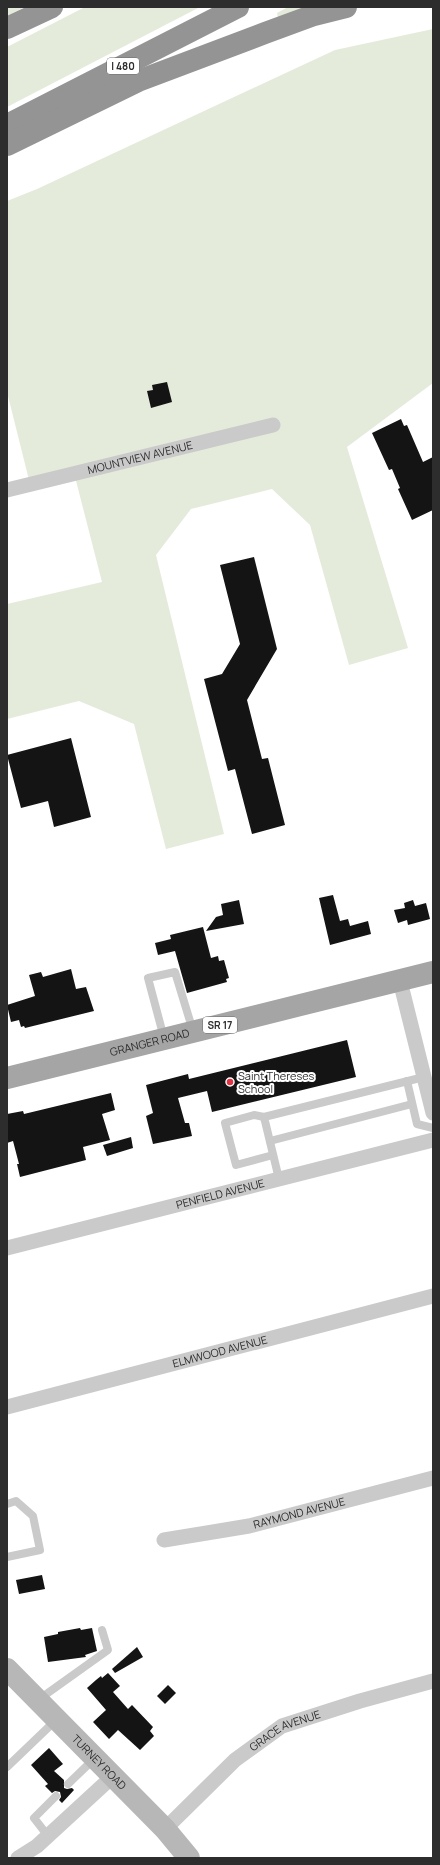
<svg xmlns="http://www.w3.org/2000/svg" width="440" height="1865" viewBox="0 0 440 1865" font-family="Manrope,sans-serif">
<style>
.green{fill:#e4ebdb}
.building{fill:#141414}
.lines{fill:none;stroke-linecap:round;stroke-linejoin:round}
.service{stroke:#cacaca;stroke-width:8}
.minor{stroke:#cacaca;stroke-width:15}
.secondary{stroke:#b7b7b7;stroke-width:22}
.primary{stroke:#a5a5a5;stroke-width:22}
.motorway{stroke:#949494;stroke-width:22}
.poi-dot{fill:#e13343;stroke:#fff;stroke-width:1.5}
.labels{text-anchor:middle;stroke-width:4;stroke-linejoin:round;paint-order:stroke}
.shield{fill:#fff;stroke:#6c6c6c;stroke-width:1}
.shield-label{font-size:10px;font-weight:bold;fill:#2d2d2d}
.street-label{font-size:11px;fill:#2d2d2d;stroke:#fff}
.poi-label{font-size:11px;fill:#2d2d2d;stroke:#fff;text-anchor:start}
</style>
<rect width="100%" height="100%" fill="#fff"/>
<g class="green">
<path d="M 7,7 L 25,7 L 7,16 Z"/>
<path d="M 85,7 L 200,7 L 7,107 L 7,47 Z"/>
<path d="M 288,7 L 323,7 L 278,18 L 277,13 Z"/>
<path d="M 433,29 L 433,383 L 347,447 L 408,648 L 349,665 L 310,525 L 272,489 L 191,509 L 156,555 L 224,834 L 166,849 L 134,724 L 79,701 L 7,719 L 7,604 L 102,582 L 74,473 L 30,484 L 7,392 L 7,201 L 37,189 L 335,50 Z"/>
</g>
<g class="building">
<path d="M 167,382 L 172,402 L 151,408 L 147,391 L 153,390 L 152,385 Z"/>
<path d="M 401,419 L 404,426 L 407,425 L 423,462 L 433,457 L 433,510 L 412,520 L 398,489 L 400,488 L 392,469 L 389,470 L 372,433 Z"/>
<path d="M 254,557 L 277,649 L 247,700 L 262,759 L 268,758 L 285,825 L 252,834 L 235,769 L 228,771 L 204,679 L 222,674 L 240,644 L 220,565 Z"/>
<path d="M 71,738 L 91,817 L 54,827 L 48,801 L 21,808 L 7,755 Z"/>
<path d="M 333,895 L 340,921 L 348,919 L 350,926 L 368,921 L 371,934 L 330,945 L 319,898 Z"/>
<path d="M 239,900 L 244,924 L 206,931 L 216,917 L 223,915 L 221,904 Z"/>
<path d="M 413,900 L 415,906 L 426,903 L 430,919 L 408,925 L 407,920 L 398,923 L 394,910 L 405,908 L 404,903 Z"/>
<path d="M 203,927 L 211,958 L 218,956 L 219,961 L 224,960 L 229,978 L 226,979 L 227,982 L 187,993 L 175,951 L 158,955 L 155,943 L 171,939 L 170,935 Z"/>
<path d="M 71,969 L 76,989 L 86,987 L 94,1011 L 25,1028 L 24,1026 L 21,1027 L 19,1020 L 11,1022 L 7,1005 L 35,996 L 29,975 L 41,972 L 43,977 Z"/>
<path d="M 347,1040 L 356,1077 L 212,1112 L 207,1091 L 178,1098 L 185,1123 L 189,1123 L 192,1136 L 153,1144 L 146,1116 L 153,1113 L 146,1085 L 188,1074 L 189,1079 Z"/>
<path d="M 111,1093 L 115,1110 L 102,1114 L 110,1140 L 83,1147 L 86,1160 L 20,1177 L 17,1164 L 19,1164 L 13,1141 L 7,1143 L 7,1114 L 23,1111 L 24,1114 Z"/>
<path d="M 131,1137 L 133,1148 L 107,1156 L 103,1145 Z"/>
<path d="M 42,1575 L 45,1589 L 19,1594 L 16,1580 Z"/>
<path d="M 80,1628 L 81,1630 L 92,1628 L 97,1651 L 85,1655 L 86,1657 L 48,1662 L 44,1637 L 58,1634 L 58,1632 Z"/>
<path d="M 137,1647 L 143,1657 L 115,1673 L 112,1669 Z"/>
<path d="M 108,1673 L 120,1686 L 113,1692 L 128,1709 L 132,1705 L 153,1727 L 150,1731 L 154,1736 L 140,1750 L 118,1730 L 109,1739 L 93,1722 L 106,1710 L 87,1688 L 96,1680 L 101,1676 L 102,1678 Z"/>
<path d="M 168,1685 L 176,1693 L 165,1704 L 157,1696 Z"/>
<path d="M 49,1748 L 63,1764 L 54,1771 L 64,1780 L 64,1788 L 67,1789 L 72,1788 L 74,1790 L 62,1803 L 59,1800 L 61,1797 L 60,1792 L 55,1791 L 52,1793 L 45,1786 L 48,1784 L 31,1765 Z"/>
</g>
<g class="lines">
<g class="service">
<path d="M 164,1038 L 148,978 L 175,972 L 193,1031"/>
<path d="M 407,1081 L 417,1124 L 433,1128"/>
<path d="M 264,1117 L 254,1115 L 225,1123 L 236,1165 L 273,1155"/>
<path d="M 270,1141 L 412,1104"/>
<path d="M 279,1179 L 264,1117 L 424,1077"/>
<path d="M 7,1504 L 16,1501 L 33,1516 L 40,1550 L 7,1557"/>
<path d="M 38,1700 L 108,1650 L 102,1630"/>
<path d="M 7,1767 L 56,1720"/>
<path d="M 68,1784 L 94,1759"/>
<path d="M 48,1836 L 34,1818 L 56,1796"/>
</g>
<g class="minor">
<path id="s1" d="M 7,490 L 273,425"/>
<path d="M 400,981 L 433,1113"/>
<path id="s2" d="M 7,1248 L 433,1140"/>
<path id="s3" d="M 7,1407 L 433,1296"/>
<path id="s4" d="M 164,1540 L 249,1526 L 433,1478"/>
<path id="s5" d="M 165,1829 L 235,1760 L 282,1726 L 360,1701 L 433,1681"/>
<path d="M 18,1858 L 37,1846 L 112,1777"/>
</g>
<path class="secondary" id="s6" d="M 7,1669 L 165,1829 L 189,1858"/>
<path class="primary" id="s7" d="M 7,1078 L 433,972"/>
<g class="motorway">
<path d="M 7,28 L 52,7"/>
<path d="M 7,125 L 238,7"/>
<path d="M 7,145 L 138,81 L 265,33 L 314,15 L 346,7"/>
</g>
</g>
<circle class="poi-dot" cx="230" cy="1082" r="4"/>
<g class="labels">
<g class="shield">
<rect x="107" y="58" width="32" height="16" rx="3"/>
<rect x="203" y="1017" width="34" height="16" rx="3"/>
</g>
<g class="shield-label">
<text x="123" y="70">I 480</text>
<text x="220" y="1029">SR 17</text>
</g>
<g class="street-label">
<text dy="4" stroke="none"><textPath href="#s1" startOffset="137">MOUNTVIEW AVENUE</textPath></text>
<text dy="4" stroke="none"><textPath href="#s7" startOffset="147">GRANGER ROAD</textPath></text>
<text dy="4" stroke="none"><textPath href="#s2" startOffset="220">PENFIELD AVENUE</textPath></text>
<text dy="4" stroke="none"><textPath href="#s3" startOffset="220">ELMWOOD AVENUE</textPath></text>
<text dy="4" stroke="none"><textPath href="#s4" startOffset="138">RAYMOND AVENUE</textPath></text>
<text dy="4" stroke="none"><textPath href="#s5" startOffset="157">GRACE AVENUE</textPath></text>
<text dy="4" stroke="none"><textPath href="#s6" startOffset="131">TURNEY ROAD</textPath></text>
</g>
<g class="poi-label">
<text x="238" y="1080">Saint Thereses<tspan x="238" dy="13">School</tspan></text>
</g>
</g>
<rect width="440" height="1865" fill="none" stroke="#2d2d2d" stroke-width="16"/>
</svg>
